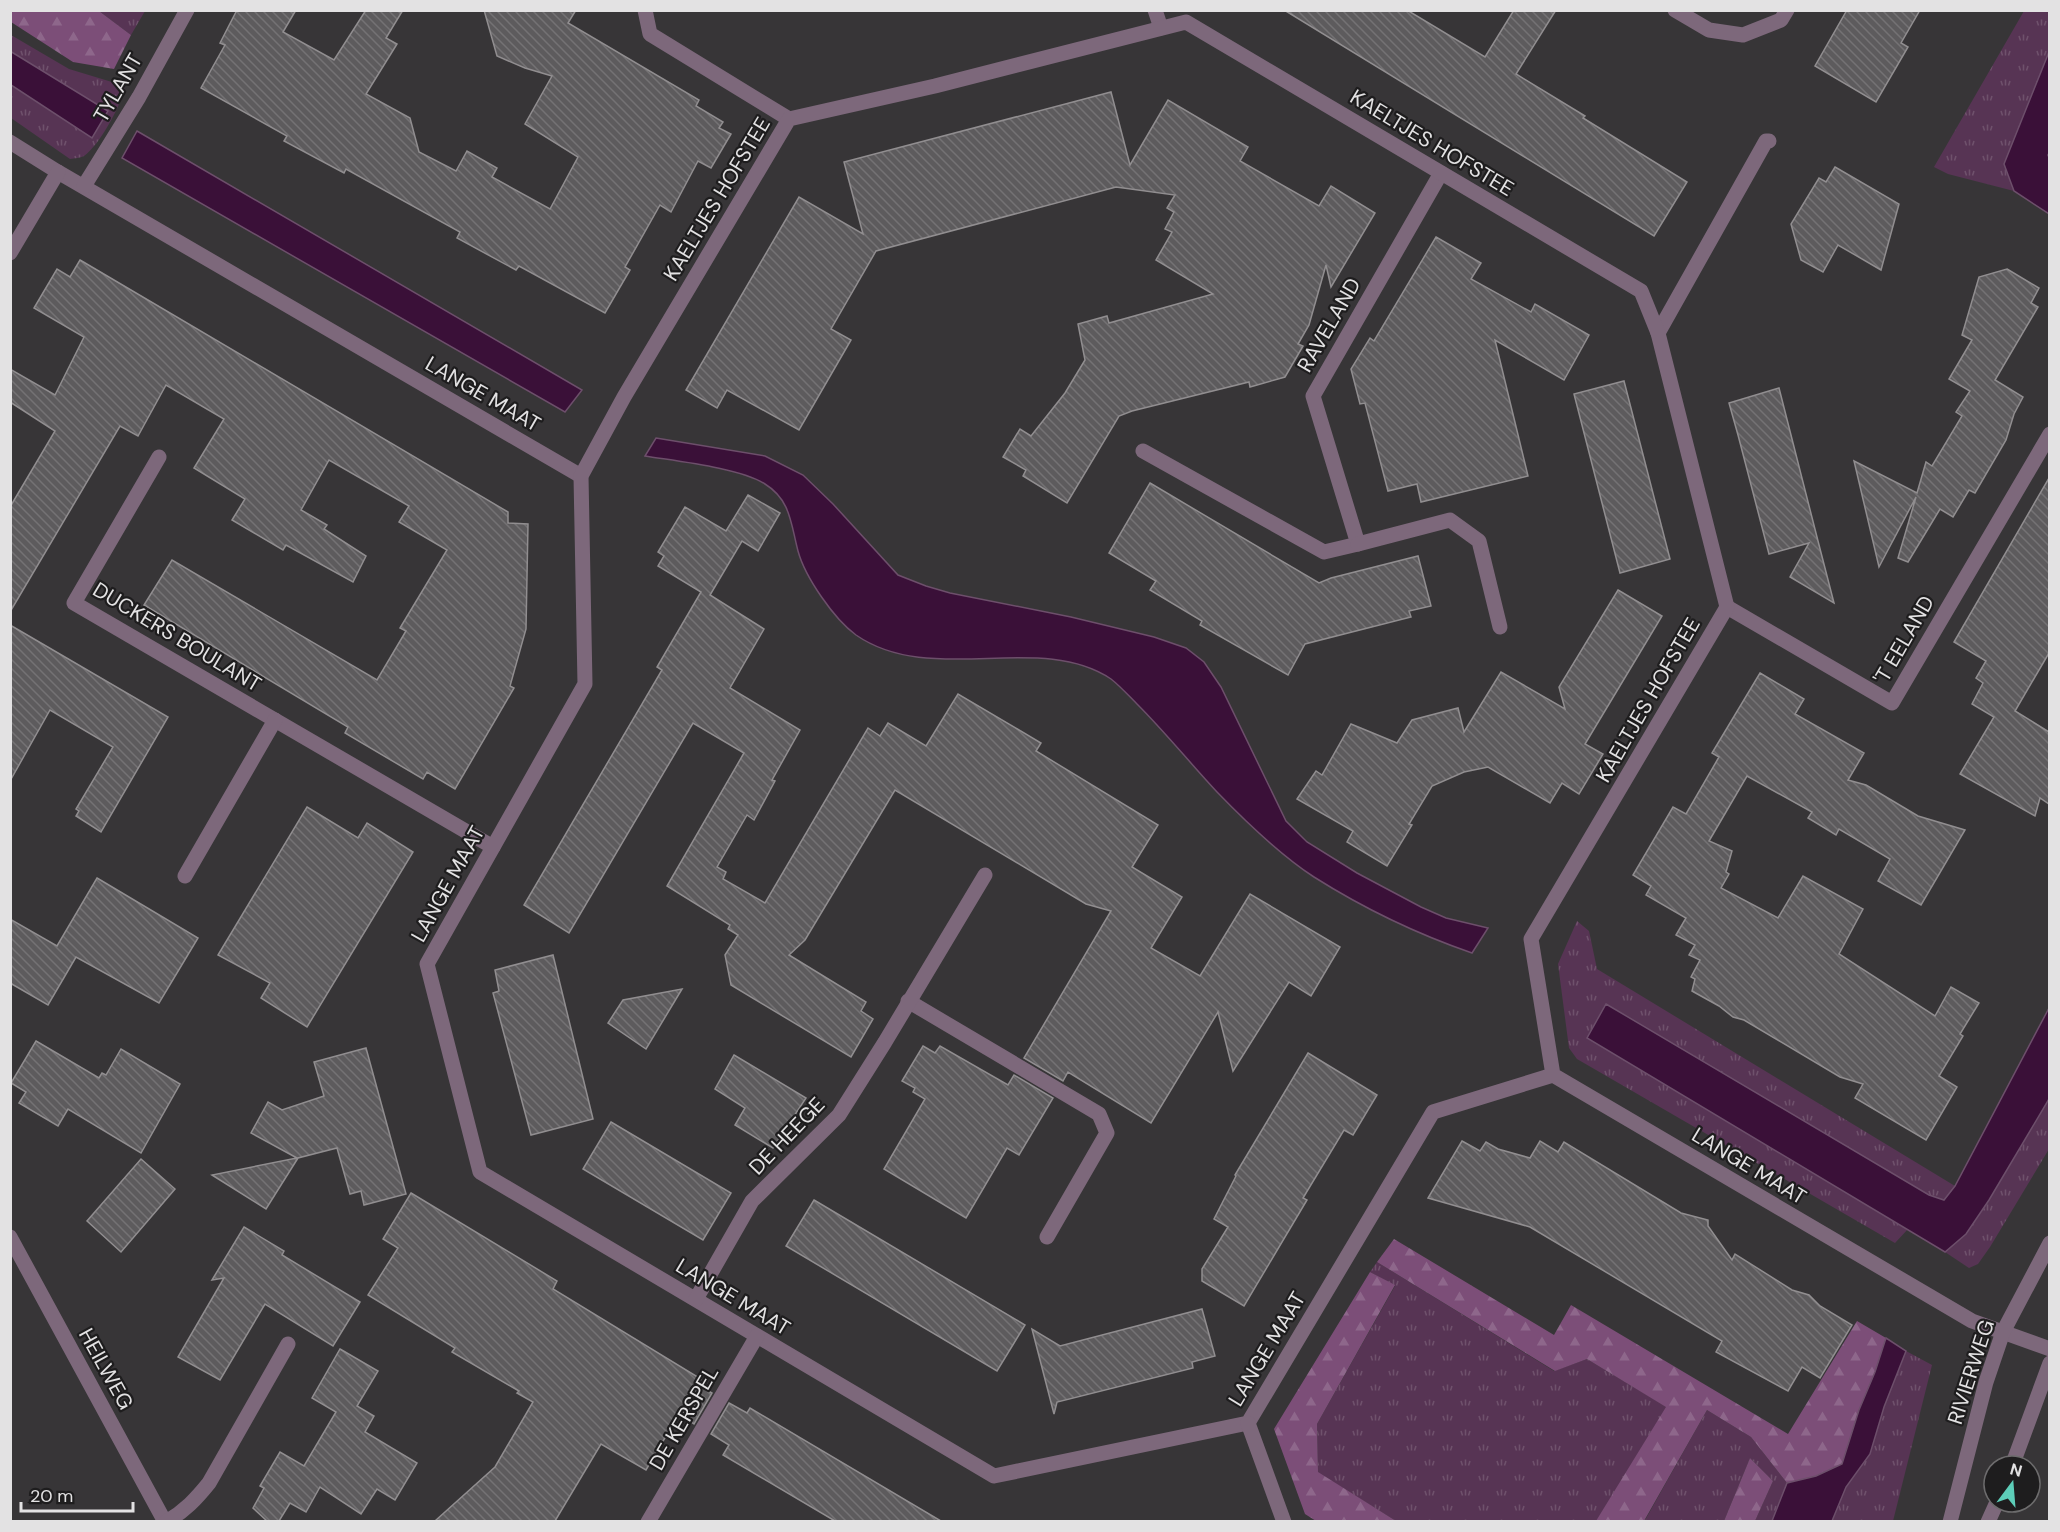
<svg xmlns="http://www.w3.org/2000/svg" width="2060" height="1532" viewBox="0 0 2060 1532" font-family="'DM Sans',sans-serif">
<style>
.grass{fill:url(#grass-tufts)}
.forest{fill:url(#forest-firs)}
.water{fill:#3a1038;stroke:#6d4f6b;stroke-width:1.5}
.building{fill:url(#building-back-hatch);stroke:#918e90;stroke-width:1.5}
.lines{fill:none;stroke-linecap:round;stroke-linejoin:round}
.minor{stroke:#7d687b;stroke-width:15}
.labels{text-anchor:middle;stroke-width:4.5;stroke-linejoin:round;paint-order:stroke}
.street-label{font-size:21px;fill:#e3e2e3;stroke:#1e1d1e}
</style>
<defs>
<pattern id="grass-tufts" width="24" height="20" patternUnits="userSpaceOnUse" patternTransform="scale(1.5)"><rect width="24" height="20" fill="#573454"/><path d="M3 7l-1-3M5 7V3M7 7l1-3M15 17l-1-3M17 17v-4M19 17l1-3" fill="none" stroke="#6f516c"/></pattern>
<pattern id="forest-firs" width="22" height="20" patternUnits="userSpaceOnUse" patternTransform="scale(1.5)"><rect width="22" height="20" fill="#7c4e78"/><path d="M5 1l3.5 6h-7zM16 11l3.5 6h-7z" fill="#8e678b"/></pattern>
<pattern id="building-back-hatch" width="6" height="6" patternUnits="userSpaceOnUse" patternTransform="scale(1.5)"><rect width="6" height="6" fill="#5d5b5d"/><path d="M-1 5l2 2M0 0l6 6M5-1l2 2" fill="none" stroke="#747274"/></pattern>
</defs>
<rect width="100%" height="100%" fill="#373537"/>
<g class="grass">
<path d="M 99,11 L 145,11 L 131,35 Z"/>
<path d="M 2024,11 L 2049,11 L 2049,52 L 2004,164 L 2014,191 L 1948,174 L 1934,167 Z"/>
<path d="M 11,35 L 69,69 L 125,86 C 122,104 99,146 84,156 C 80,158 75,158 70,159 L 11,118 L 10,85 L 92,138 L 107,111 L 11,51 Z"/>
<path d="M 1577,921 L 1589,931 L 1597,969 L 1955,1186 L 1944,1200 L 1929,1195 L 1606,1004 L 1587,1038 L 1908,1229 L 1895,1243 L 1577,1059 L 1569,1048 L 1558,964 Z"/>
<path d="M 2049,1099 L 2049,1149 L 1990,1247 L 1978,1264 L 1969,1268 L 1945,1252 L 1966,1234 L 1989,1200 Z"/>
<path d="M 1377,1262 L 1554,1371 L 1587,1359 L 1667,1407 L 1596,1522 L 1396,1521 L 1318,1473 L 1317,1424 L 1395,1286 L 1370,1272 Z"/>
<path d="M 1906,1351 L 1932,1365 L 1893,1521 L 1832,1522 L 1846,1487 L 1870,1454 L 1884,1407 Z"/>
<path d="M 1707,1410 L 1751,1437 L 1787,1483 L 1772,1521 L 1755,1521 L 1773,1481 L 1750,1458 L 1724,1521 L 1644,1522 Z"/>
</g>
<g class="forest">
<path d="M 10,11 L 99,11 L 131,35 L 114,69 L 73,62 L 11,22 Z"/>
<path d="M 1394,1239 L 1554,1335 L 1571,1305 L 1788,1434 L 1857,1321 L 1886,1338 L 1875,1372 L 1859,1410 L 1842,1464 L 1816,1476 L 1787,1483 L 1751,1437 L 1707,1410 L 1644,1521 L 1596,1521 L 1666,1407 L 1587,1359 L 1555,1371 L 1377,1262 Z"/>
<path d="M 1370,1272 L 1395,1285 L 1317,1424 L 1318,1472 L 1396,1521 L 1316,1521 L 1305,1514 L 1274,1429 Z"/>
<path d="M 1750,1458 L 1773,1481 L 1755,1521 L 1724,1521 Z"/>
</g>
<g class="water">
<path d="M 10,51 L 108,111 L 92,138 L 11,85 Z"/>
<path d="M 2049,52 L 2050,151 L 2048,155 L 2050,160 L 2049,214 L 2014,191 L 2004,164 Z"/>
<path d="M 137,131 L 582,390 L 565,412 L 122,158 Z"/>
<path d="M 656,438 L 765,456 L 803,475 L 833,504 L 898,575 L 926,586 L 950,593 L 1071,617 L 1154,637 L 1186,648 L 1204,662 L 1221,687 L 1286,821 L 1307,842 L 1357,873 L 1421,907 L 1446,918 L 1488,928 L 1472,953 C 1417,934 1363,908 1314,877 C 1279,854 1246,822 1217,792 C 1190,763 1165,732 1137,704 C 1129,696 1120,686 1111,679 C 1039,631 931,687 856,635 C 834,619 805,577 798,551 C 791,525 791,500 765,484 C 740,468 675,461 645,456 Z"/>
<path d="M 1606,1004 L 1929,1195 L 1944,1200 L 1955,1186 L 2049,1008 L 2049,1099 L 1989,1200 L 1966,1234 L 1945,1252 L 1587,1038 Z"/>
<path d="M 1886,1338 L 1906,1351 L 1884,1407 L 1870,1454 L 1846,1487 L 1832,1521 L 1772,1521 L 1787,1483 L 1816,1476 L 1842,1464 L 1859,1410 L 1875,1372 Z"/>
</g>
<g class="building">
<path d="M 237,10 L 296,10 L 283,32 L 334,60 L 366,10 L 403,10 L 386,38 L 397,44 L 366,94 L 410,118 L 419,152 L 456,171 L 467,151 L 497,168 L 492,177 L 550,209 L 578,157 L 525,124 L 552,76 L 525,68 L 497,56 L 484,10 L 576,10 L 568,23 L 699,100 L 696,106 L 723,122 L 719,128 L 731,134 L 711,168 L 698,161 L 671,212 L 660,205 L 625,267 L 630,270 L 605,313 L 519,266 L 516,270 L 457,238 L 460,232 L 346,169 L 344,173 L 284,141 L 287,136 L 201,88 L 225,45 L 220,43 Z"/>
<path d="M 1284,10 L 1407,10 L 1485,57 L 1514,10 L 1556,10 L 1516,74 L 1585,116 L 1583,118 L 1687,182 L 1654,236 Z"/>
<path d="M 1847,10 L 1920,10 L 1901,43 L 1908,47 L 1876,102 L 1815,66 Z"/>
<path d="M 1111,92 L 1130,165 L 1168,100 L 1248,147 L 1240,161 L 1319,206 L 1331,186 L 1375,213 L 1331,287 L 1326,265 L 1309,325 L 1298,344 L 1303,346 L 1285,377 L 1250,387 L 1249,382 L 1132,411 L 1119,416 L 1067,503 L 1023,476 L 1026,470 L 1003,457 L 1020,429 L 1031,436 L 1065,393 L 1085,360 L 1078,324 L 1107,316 L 1109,323 L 1213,294 L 1156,260 L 1172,232 L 1165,229 L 1174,212 L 1167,208 L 1175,195 L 1116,187 L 876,251 L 831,329 L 851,340 L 799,430 L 727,390 L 717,408 L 686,390 L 799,197 L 863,234 L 844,162 Z"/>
<path d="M 1835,167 L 1899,204 L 1881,270 L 1838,245 L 1823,272 L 1801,260 L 1791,224 L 1819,178 L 1826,182 Z"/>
<path d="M 1436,237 L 1481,263 L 1471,279 L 1531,312 L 1535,304 L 1589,335 L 1564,380 L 1495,340 L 1528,476 L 1421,502 L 1417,484 L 1388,491 L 1365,403 L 1360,404 L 1351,369 L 1370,338 L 1374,341 Z"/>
<path d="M 80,260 L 508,512 L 508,523 L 528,524 L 526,629 L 510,686 L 514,688 L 455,789 L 427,772 L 423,779 L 345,733 L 348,727 L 144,605 L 172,560 L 377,680 L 406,631 L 400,628 L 447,550 L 399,522 L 409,506 L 329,460 L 301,510 L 327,525 L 324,529 L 366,556 L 353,582 L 286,545 L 283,550 L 232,520 L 245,499 L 194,468 L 224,419 L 166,385 L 138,436 L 120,426 L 10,612 L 10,507 L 55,431 L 10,402 L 10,369 L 55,395 L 84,337 L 34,308 L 57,269 L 70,277 Z"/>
<path d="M 2007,269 L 2039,288 L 2031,303 L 2038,307 L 1995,380 L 2023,397 L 2014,414 L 2006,440 L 1975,493 L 1969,490 L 1953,517 L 1940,509 L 1908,562 L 1898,558 L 1916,497 L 1879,567 L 1854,461 L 1917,493 L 1926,462 L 1932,466 L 1962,416 L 1956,412 L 1970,391 L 1949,379 L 1972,340 L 1962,335 L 1979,277 Z"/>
<path d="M 1624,381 L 1670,559 L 1620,573 L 1574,394 Z"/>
<path d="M 1779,388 L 1818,541 L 1834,603 L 1790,577 L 1809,543 L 1769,554 L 1738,435 L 1729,403 Z"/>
<path d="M 2049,478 L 2049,653 L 2015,711 L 2049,732 L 2049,804 L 2040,798 L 2035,816 L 1960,774 L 1994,717 L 1972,704 L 1983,683 L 1976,678 L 1986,661 L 1954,642 Z"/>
<path d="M 1150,483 L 1319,583 L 1331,578 L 1418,556 L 1431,606 L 1409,611 L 1411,617 L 1305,644 L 1288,675 L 1200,625 L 1202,621 L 1150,590 L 1156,581 L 1109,553 Z"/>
<path d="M 748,495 L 780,513 L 758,551 L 742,541 L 710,595 L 764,629 L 730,688 L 800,730 L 772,780 L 775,781 L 754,820 L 747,815 L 717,867 L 726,872 L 723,879 L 765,903 L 868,728 L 880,736 L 888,723 L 926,746 L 958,694 L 1041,743 L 1036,751 L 1158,825 L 1132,867 L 1182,897 L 1151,948 L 1200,976 L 1250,894 L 1340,947 L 1311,996 L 1289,982 L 1233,1071 L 1218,1012 L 1151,1123 L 1068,1072 L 1063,1081 L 1024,1058 L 1111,911 L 1086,904 L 895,790 L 805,940 L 789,955 L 866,1002 L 861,1011 L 873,1019 L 851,1057 L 731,985 L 725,955 L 738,935 L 728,929 L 730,925 L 667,886 L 744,753 L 693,723 L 569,933 L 524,905 L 662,670 L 657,667 L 701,592 L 658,566 L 664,556 L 658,552 L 685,507 L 726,531 Z"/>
<path d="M 1618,590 L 1662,616 L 1585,744 L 1603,754 L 1579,794 L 1562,783 L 1550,803 L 1488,767 L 1464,772 L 1432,786 L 1409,824 L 1412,825 L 1387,866 L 1347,842 L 1353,831 L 1297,799 L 1316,771 L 1322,775 L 1351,724 L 1397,743 L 1412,720 L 1458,708 L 1464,732 L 1501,672 L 1565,709 L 1559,687 Z"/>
<path d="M 10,625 L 168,717 L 101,832 L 76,816 L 79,811 L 76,809 L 113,747 L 50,710 L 10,781 Z"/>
<path d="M 1760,673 L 1804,699 L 1795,714 L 1864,753 L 1848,780 L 1866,785 L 1918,816 L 1965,830 L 1921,905 L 1878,881 L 1890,859 L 1839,829 L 1836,835 L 1808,818 L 1812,812 L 1747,776 L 1709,841 L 1732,851 L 1726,872 L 1729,874 L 1721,888 L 1778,918 L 1803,876 L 1863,909 L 1839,954 L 1935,1016 L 1951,987 L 1979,1003 L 1960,1034 L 1963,1036 L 1939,1076 L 1957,1087 L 1926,1140 L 1855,1098 L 1863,1084 L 1840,1077 L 1744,1020 L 1733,1017 L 1719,1006 L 1692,991 L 1695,979 L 1691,977 L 1700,960 L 1689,955 L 1695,945 L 1676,935 L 1686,918 L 1646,895 L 1651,886 L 1633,875 L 1673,807 L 1686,814 L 1719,757 L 1712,753 Z"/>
<path d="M 307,807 L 358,838 L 367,823 L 413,852 L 307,1027 L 261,998 L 270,983 L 218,955 Z"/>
<path d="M 97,878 L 198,938 L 159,1003 L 76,957 L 48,1005 L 10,983 L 10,919 L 57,946 Z"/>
<path d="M 553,955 L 593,1119 L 531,1135 L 493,993 L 499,991 L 495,970 Z"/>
<path d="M 682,989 L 646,1049 L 608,1023 L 623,1000 Z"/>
<path d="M 36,1041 L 99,1078 L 102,1073 L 106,1075 L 121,1049 L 180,1084 L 141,1153 L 68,1109 L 58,1126 L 19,1103 L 26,1092 L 11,1083 Z"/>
<path d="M 923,1046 L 935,1053 L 940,1046 L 1008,1085 L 1014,1075 L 1053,1098 L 1019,1155 L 1007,1148 L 966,1218 L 884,1169 L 925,1099 L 913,1092 L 915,1088 L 902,1081 Z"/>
<path d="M 366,1048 L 406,1194 L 364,1205 L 361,1191 L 350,1194 L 337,1148 L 298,1158 L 266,1209 L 212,1175 L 297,1158 L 251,1133 L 268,1102 L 282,1110 L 324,1096 L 314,1062 Z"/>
<path d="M 1308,1053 L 1377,1095 L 1353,1135 L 1344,1130 L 1303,1198 L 1307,1200 L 1244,1306 L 1202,1281 L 1202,1269 L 1228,1227 L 1214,1219 L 1236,1176 L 1235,1175 Z"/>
<path d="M 734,1055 L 806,1098 L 773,1148 L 735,1125 L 745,1108 L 715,1089 Z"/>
<path d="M 611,1122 L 731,1193 L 703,1240 L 583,1169 Z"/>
<path d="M 1462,1141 L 1480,1151 L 1486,1142 L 1498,1149 L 1530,1158 L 1540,1141 L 1558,1152 L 1564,1142 L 1681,1213 L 1708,1220 L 1708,1226 L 1732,1260 L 1735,1254 L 1792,1290 L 1809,1295 L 1820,1306 L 1852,1325 L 1820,1378 L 1802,1367 L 1788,1391 L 1716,1352 L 1722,1341 L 1530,1227 L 1428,1198 Z"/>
<path d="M 141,1159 L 175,1189 L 121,1252 L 87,1221 Z"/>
<path d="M 411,1193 L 557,1281 L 553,1289 L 701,1379 L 698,1385 L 712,1393 L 694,1424 L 679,1414 L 646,1470 L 601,1444 L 555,1521 L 435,1521 L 495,1467 L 533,1402 L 517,1393 L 519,1391 L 452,1352 L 455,1348 L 368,1295 L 398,1248 L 383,1239 Z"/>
<path d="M 814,1200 L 1025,1325 L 997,1371 L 786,1246 Z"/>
<path d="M 244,1227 L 284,1251 L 282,1255 L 360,1302 L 333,1346 L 265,1304 L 220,1380 L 178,1357 L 224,1278 L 212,1280 Z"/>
<path d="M 1202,1309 L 1215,1356 L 1192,1362 L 1193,1368 L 1057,1402 L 1054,1414 L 1032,1329 L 1060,1346 Z"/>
<path d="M 340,1349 L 378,1371 L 357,1406 L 374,1416 L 365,1432 L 417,1463 L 395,1500 L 377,1489 L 361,1514 L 320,1487 L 306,1512 L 290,1503 L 279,1521 L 267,1521 L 253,1508 L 264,1488 L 260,1486 L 280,1452 L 304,1466 L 336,1412 L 312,1398 Z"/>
<path d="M 729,1403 L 747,1413 L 750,1408 L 941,1521 L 835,1521 L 723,1455 L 729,1445 L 711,1434 Z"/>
</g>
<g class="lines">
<g class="minor">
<path d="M 645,10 L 650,34 L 789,119"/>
<path d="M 1155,10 L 1161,28"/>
<path d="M 1675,10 L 1709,30 L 1743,35 L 1781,20 L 1787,10"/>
<path d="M 10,142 L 58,172 L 581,476"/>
<path d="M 84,186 L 139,97 L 187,10"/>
<path d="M 10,253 L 58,172"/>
<path d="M 1658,333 L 1766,141 L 1769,141"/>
<path d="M 1143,451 L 1324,552 L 1358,544 L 1313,396 L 1441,173"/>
<path d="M 159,457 L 74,603 L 493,847"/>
<path d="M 1358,544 L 1450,520 L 1479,541 L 1500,627"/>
<path d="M 1727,607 L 1892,703 L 2050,434"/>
<path d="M 185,876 L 275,720"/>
<path d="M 908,1001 L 1099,1114 L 1107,1133 L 1047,1237"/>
<path d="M 1553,1075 L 1531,939 L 1727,607 L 1658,333 L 1641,291 L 1186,22 L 935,86 L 789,119 L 624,397 L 581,476 L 585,684 L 427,964 L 480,1172 L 994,1476 L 1248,1423 L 1433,1112 L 1553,1075 L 1972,1321 L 2050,1349"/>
<path d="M 10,1237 L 165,1522"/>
<path d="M 696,1299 L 752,1201 L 839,1115 L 885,1042 L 985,875"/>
<path d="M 1248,1423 L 1284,1522"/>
<path d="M 2012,1466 L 2050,1363"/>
<path d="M 166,1522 C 185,1511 196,1499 209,1483 L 288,1344"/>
<path d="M 648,1522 L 757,1336"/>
<path d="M 1950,1522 L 1986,1382 L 2003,1332 L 2050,1243"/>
<path d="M 1988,1522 L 1997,1502"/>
</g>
</g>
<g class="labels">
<g class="street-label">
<text transform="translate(118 88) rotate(-60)" y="7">TYLANT</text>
<text transform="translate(1432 143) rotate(31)" y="7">KAELTJES HOFSTEE</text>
<text transform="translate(717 199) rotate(-59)" y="7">KAELTJES HOFSTEE</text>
<text transform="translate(1329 325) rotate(-60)" y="7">RAVELAND</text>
<text transform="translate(483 394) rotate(30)" y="7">LANGE MAAT</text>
<text transform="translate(177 637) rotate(31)" y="7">DUCKERS BOULANT</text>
<text transform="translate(1904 640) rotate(-60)" y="7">'T EELAND</text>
<text transform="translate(1648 700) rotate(-60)" y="7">KAELTJES HOFSTEE</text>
<text transform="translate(448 884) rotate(-61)" y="7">LANGE MAAT</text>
<text transform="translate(787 1136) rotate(-46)" y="7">DE HEEGE</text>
<text transform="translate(1749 1166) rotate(31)" y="7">LANGE MAAT</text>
<text transform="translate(733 1297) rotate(31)" y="7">LANGE MAAT</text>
<text transform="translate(1267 1349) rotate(-59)" y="7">LANGE MAAT</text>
<text transform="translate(106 1369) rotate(61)" y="7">HEILWEG</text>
<text transform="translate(1971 1372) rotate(-72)" y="7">RIVIERWEG</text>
<text transform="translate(684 1418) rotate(-60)" y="7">DE KERSPEL</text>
</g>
</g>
<rect width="2060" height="1532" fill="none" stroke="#e3e2e3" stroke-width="24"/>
<g transform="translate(2012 1484) rotate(16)"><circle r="28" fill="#1e1d1e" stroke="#6d6c6d" stroke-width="1.5"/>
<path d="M0-4.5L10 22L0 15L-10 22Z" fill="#5dceb9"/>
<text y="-9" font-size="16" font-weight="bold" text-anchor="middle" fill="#e3e2e3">N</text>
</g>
<path d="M21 1502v9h112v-9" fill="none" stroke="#e3e2e3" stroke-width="3"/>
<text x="30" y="1502" font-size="18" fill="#e3e2e3" stroke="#1e1d1e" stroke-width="4.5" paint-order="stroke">20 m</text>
</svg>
